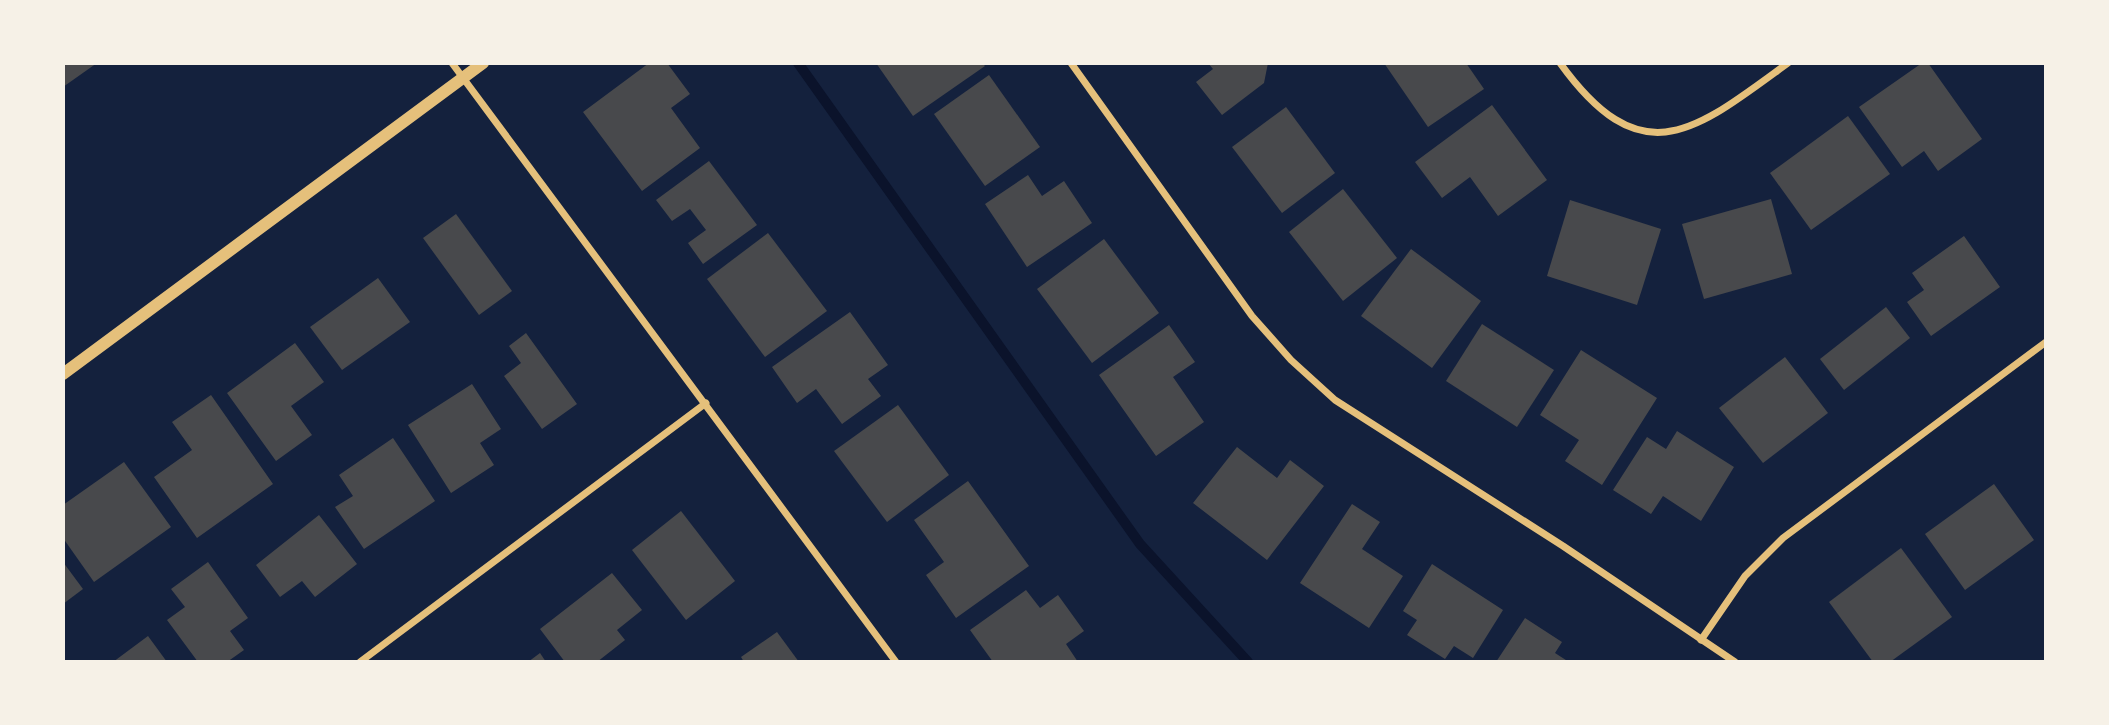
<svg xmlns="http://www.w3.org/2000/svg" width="2109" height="725" viewBox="0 0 2109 725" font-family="'Sofia Sans Condensed',sans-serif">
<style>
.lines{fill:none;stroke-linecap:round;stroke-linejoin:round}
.stream{stroke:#0b132b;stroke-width:10}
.building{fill:#48494c}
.minor{stroke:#e5c07b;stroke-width:7}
.tertiary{stroke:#e5c07b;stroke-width:12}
</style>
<rect width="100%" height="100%" fill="#14213d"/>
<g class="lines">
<path class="stream" d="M 798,63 L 1140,544 L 1248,662"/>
</g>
<g class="building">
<path d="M 63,63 L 97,63 L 63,87 Z"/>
<path d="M 649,63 L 667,63 L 690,94 L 671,108 L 700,148 L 642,191 L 583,112 Z"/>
<path d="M 876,63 L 982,63 L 985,66 L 913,116 Z"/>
<path d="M 1208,63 L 1268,63 L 1264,83 L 1222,115 L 1196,82 L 1213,69 Z"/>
<path d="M 1384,63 L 1466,63 L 1484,89 L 1428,127 Z"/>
<path d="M 1922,63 L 1928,63 L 1982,139 L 1938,171 L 1924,151 L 1902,167 L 1859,107 Z"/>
<path d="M 989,75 L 1040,147 L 985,186 L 934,114 Z"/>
<path d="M 1492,105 L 1547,180 L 1498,216 L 1470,177 L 1442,198 L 1415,162 Z"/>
<path d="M 1286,107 L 1335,173 L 1282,213 L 1232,147 Z"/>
<path d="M 1848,116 L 1890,174 L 1811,230 L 1770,173 Z"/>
<path d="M 709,161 L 757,225 L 703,264 L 688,243 L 706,230 L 690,209 L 672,221 L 656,200 Z"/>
<path d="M 1028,175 L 1042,196 L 1064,181 L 1092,223 L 1027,267 L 985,204 Z"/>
<path d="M 1343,189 L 1397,258 L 1343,301 L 1289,232 Z"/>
<path d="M 1771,199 L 1792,274 L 1704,299 L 1682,224 Z"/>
<path d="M 1570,200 L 1661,229 L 1637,305 L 1547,276 Z"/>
<path d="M 456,214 L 512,291 L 479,315 L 423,238 Z"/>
<path d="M 768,233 L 827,311 L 765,357 L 707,279 Z"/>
<path d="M 1964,236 L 2000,287 L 1931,336 L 1907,302 L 1924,290 L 1912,273 Z"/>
<path d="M 1104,239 L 1159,313 L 1092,363 L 1037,289 Z"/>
<path d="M 1411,249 L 1481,301 L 1432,368 L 1361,316 Z"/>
<path d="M 378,278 L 410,322 L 342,370 L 310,327 Z"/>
<path d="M 1886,307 L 1910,338 L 1844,390 L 1820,359 Z"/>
<path d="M 850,312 L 888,365 L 868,379 L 881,396 L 842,424 L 816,389 L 797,403 L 772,367 Z"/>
<path d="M 1482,324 L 1554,370 L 1517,427 L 1446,381 Z"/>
<path d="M 1169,325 L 1195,362 L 1173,377 L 1204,422 L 1156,456 L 1099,375 Z"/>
<path d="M 526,333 L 577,404 L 542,429 L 504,376 L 521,363 L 509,346 Z"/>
<path d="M 295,343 L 324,382 L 291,406 L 312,435 L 276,461 L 227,393 Z"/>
<path d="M 1581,350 L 1657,398 L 1602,485 L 1565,461 L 1579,440 L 1540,415 Z"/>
<path d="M 1785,357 L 1828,413 L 1763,463 L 1719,408 Z"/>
<path d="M 472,384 L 501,429 L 480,443 L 494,465 L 451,493 L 408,425 Z"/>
<path d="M 211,395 L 273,484 L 197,538 L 154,477 L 192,450 L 172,422 Z"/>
<path d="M 898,405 L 949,475 L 887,522 L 834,451 Z"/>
<path d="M 1677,431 L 1734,467 L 1701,521 L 1663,496 L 1651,514 L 1613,490 L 1647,437 L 1666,449 Z"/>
<path d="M 393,438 L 435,501 L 364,549 L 335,507 L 353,496 L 339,475 Z"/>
<path d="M 1237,447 L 1277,478 L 1290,460 L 1324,486 L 1267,560 L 1193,503 Z"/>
<path d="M 124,462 L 171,527 L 94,582 L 63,538 L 63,505 Z"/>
<path d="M 968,481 L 1029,566 L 956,618 L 926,575 L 944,562 L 914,520 Z"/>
<path d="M 1994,484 L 2034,540 L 1965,590 L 1925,534 Z"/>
<path d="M 1352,504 L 1380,522 L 1362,549 L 1403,576 L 1369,628 L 1300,583 Z"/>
<path d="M 681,511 L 735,581 L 686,620 L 632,550 Z"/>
<path d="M 319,515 L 357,564 L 315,597 L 302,581 L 280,597 L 256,565 Z"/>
<path d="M 1901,548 L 1952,617 L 1890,662 L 1873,662 L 1829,602 Z"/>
<path d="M 63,562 L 83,589 L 63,604 Z"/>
<path d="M 208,562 L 248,618 L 230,631 L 244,650 L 227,662 L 198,662 L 167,620 L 185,607 L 171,589 Z"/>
<path d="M 1432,564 L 1503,610 L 1473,658 L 1454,646 L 1445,659 L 1407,635 L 1417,620 L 1403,611 Z"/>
<path d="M 612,573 L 642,610 L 617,630 L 625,640 L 597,662 L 565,662 L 540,629 Z"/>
<path d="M 1026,590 L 1040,608 L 1058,595 L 1084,631 L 1066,644 L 1078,662 L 993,662 L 970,630 Z"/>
<path d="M 1525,618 L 1562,642 L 1555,653 L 1569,662 L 1496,662 Z"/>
<path d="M 777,632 L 799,662 L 744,662 L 741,657 Z"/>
<path d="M 148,636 L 167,662 L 113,662 Z"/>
<path d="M 540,653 L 546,662 L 528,662 Z"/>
</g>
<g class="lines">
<g class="minor">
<path d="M 452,63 L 896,662"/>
<path d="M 1071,63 L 1252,316 L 1291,360 L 1335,400 L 1563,546 L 1735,662"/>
<path d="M 1560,63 C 1643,178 1696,130 1788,63"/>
<path d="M 1701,640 L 1745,576 L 1783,538 L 2046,342"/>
<path d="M 360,662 L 706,403"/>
</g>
<path class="tertiary" d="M 63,374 L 483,63"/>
</g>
<rect width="2109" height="725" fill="none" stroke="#f6f1e7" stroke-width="130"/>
</svg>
